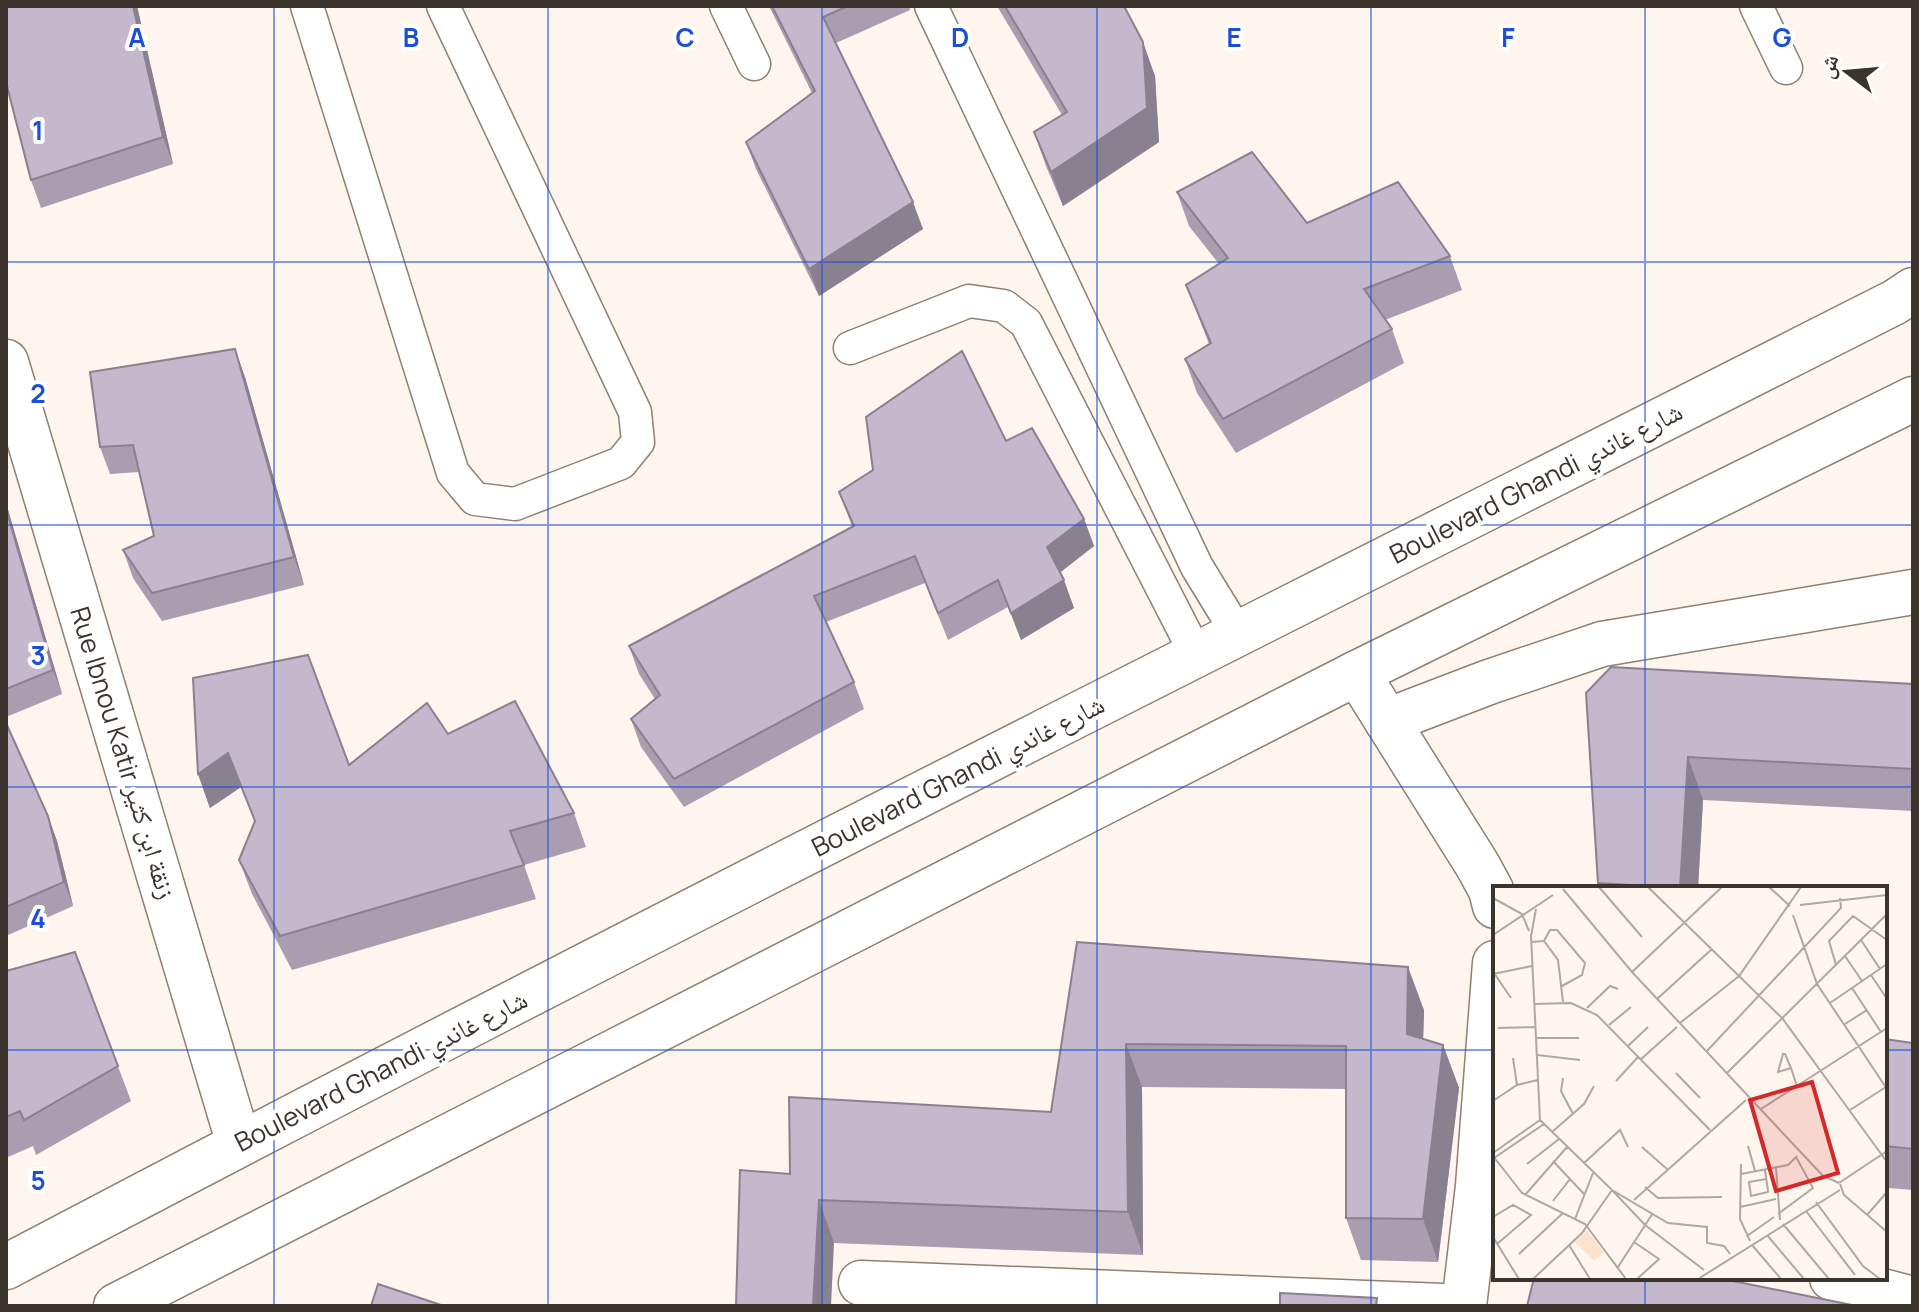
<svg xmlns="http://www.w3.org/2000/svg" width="1919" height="1312" viewBox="0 0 1919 1312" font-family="Manrope,'Noto Naskh Arabic',sans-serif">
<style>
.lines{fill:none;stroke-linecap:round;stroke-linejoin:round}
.service-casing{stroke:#917f70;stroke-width:35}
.minor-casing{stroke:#917f70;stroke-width:47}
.primary-casing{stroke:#917f70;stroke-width:47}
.service{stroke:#fff;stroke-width:32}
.minor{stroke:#fff;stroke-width:44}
.primary{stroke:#fff;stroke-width:44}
.wall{fill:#a99eaf}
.shaded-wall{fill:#89818f}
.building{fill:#c4b8cc;stroke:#89818f;stroke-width:2}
.grid{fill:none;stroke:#1d4ed8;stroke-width:2;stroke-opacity:0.55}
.labels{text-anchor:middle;stroke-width:8;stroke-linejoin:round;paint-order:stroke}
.street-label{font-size:26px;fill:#3b342d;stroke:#fff}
.inset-road{fill:none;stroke:#afa8a1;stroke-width:2}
.view{fill:#d62828;fill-opacity:0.15;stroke:#d62828;stroke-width:4}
.inset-edge{fill:none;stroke:#3b342d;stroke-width:4}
.grid-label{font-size:26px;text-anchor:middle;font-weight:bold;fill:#1d4ed8;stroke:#fff;stroke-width:8;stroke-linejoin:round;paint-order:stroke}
</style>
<rect width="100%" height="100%" fill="#fdf5ee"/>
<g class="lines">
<defs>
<g id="service">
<path d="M 307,6 L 453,473 L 475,499 L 515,504 L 621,463 L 638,442 L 635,412 L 443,6"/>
<path d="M 726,6 L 754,64"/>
<path d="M 931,6 L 1197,567 L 1238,634"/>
<path d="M 1756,6 L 1786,68"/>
<path d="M 850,348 L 969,301 L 1004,306 L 1026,323 L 1196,654"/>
</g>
<g id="minor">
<path d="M 6,362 L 239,1144"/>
<path d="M 1357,673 L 1478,866 L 1491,890 L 1495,906"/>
<path d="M 1387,721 L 1489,682 L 1602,644 L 1913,592"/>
<path d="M 1832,1278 L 1913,1299"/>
<path d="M 861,1283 L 1443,1306"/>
<path d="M 1464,1306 L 1478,1186 L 1495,963"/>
</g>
<g id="primary">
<path d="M 6,1267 C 631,937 1264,621 1895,302 L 1913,290"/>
<path d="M 116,1306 L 1357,673 L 1913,399"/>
</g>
</defs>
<use href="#service" class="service-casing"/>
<use href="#minor" class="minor-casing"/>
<use href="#primary" class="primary-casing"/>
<use href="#service" class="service"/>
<use href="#minor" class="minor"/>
<use href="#primary" class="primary"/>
</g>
<g class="wall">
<path d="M 137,6 L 173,164 L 41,208 L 31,180 Z"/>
<path d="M 769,6 L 909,6 L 910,10 L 836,43 L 923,229 L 819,296 L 756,169 L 746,142 L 812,93 Z"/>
<path d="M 997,6 L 1124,6 L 1155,76 L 1159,142 L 1063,206 L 1046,166 L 1034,132 L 1062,115 Z"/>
<path d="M 1177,192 L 1450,256 L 1462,290 L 1385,320 L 1392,329 L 1404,363 L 1236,453 L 1197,393 L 1185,359 L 1209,344 L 1186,285 L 1219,264 L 1189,226 Z"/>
<path d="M 245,377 L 304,585 L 162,621 L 133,578 L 123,550 L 154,536 L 139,472 L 110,474 L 100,447 Z"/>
<path d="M 1006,441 L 1084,519 L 1094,546 L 1060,572 L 1074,608 L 1021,640 L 1008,607 L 948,640 L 925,583 L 826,622 L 854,682 L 864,709 L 684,807 L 641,747 L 631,719 L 655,699 L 639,674 L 629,646 L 852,526 L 839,492 Z"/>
<path d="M 6,503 L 62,694 L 6,717 Z"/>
<path d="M 193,678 L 349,765 L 448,734 L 574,813 L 586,847 L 524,865 L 536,899 L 292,970 L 252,894 L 239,860 L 255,822 L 241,787 L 210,808 L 198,774 Z"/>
<path d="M 1913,684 L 1913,811 L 1703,800 L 1698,888 L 1599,888 L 1598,883 L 1586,693 Z"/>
<path d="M 6,723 L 48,816 L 57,841 L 73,906 L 6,936 Z"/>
<path d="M 1077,942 L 1424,1010 L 1423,1039 L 1443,1045 L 1459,1088 L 1438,1262 L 1361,1260 L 1346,1218 L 1346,1089 L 1142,1087 L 1143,1255 L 834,1243 L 790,1174 L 1051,1112 Z"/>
<path d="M 75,952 L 131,1101 L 36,1155 L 33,1146 L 6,1158 L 6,971 Z"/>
<path d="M 1885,1039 L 1913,1043 L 1913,1190 L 1888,1188 L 1885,1180 Z"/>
</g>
<g class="shaded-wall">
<path d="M 133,6 L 137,6 L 173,164 L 163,137 Z"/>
<path d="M 1143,42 L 1155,76 L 1159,142 L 1063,206 L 1051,172 Z"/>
<path d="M 913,202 L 923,229 L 819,296 L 809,269 Z"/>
<path d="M 235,349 L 245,377 L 304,585 L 294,557 Z"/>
<path d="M 6,503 L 62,694 L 53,670 L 6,509 Z"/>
<path d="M 1084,519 L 1094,546 L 1057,575 L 1047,547 Z"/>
<path d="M 1064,580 L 1074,608 L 1021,640 L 1011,613 Z"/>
<path d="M 228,753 L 241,787 L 210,808 L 198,774 Z"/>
<path d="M 1688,757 L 1703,800 L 1698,888 L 1680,888 Z"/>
<path d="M 48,816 L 57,841 L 73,906 L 64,882 Z"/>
<path d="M 1408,967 L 1424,1010 L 1422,1077 L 1407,1034 Z"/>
<path d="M 1126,1044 L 1142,1087 L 1143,1255 L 1128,1212 Z"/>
<path d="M 1443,1045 L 1459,1088 L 1438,1262 L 1423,1219 Z"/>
<path d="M 819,1200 L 834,1243 L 831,1306 L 813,1306 Z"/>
</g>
<g class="building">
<path d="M 6,6 L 133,6 L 163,137 L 31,180 L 6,82 Z"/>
<path d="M 772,6 L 848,6 L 823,17 L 913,202 L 809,269 L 746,142 L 815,91 Z"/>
<path d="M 1005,6 L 1124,6 L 1143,42 L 1147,108 L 1051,172 L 1034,132 L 1067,112 Z"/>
<path d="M 1252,152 L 1307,223 L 1398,182 L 1450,256 L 1364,289 L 1392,329 L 1223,419 L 1185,359 L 1211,343 L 1186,285 L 1228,258 L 1177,192 Z"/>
<path d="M 235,349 L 294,557 L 152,593 L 123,550 L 154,536 L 133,445 L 100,447 L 90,372 Z"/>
<path d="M 962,351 L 1006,441 L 1032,428 L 1084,519 L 1047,547 L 1064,580 L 1011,613 L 998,580 L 938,613 L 915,556 L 814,596 L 854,682 L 674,779 L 631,719 L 660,695 L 629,646 L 854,526 L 839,492 L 873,470 L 866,417 Z"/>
<path d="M 6,509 L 53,670 L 6,689 Z"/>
<path d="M 308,655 L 349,765 L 427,703 L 448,734 L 515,701 L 574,813 L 510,831 L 524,865 L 280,936 L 239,860 L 255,821 L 228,753 L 198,774 L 193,678 Z"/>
<path d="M 1611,667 L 1913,684 L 1913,769 L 1688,757 L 1680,888 L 1598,883 L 1586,693 Z"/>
<path d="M 6,723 L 48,816 L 64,882 L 6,907 Z"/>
<path d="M 1077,942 L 1408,967 L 1407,1034 L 1443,1045 L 1423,1219 L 1346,1218 L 1346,1046 L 1126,1044 L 1128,1212 L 819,1200 L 813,1306 L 736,1306 L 740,1170 L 790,1174 L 789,1097 L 1051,1112 Z"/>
<path d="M 75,952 L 118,1066 L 24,1120 L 20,1111 L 6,1117 L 6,971 Z"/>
<path d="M 1885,1039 L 1913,1043 L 1913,1149 L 1885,1146 Z"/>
<path d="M 1534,1278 L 1718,1278 L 1857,1306 L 1527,1306 Z"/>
<path d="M 378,1284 L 444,1306 L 371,1306 Z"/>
<path d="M 1280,1293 L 1377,1298 L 1376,1306 L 1280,1306 Z"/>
</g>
<path class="grid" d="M 274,6 L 274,1306M 548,6 L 548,1306M 822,6 L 822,1306M 1097,6 L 1097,1306M 1371,6 L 1371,1306M 1645,6 L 1645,888M 6,262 L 1913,262M 6,525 L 1913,525M 6,787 L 1913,787M 6,1050 L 1495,1050M 1885,1050 L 1913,1050M 1645,1278 L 1645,1306"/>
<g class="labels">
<g class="street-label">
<text transform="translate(1536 483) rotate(-27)" y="9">Boulevard Ghandi شارع غاندي</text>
<text transform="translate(123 753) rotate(73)" y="9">Rue Ibnou Katir زنقة ابن كثير</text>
<text transform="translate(958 776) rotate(-27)" y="9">Boulevard Ghandi شارع غاندي</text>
<text transform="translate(381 1071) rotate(-27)" y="9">Boulevard Ghandi شارع غاندي</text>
</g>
</g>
<g transform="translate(1493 886)">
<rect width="394" height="394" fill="#fdf5ee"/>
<path d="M 94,345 L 111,366 L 101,375 L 82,356 Z" fill="#fae2ce"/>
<path class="inset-road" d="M 106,1 L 149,51M 155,1 L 289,132 L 394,276M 276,1 L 297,20M 70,3 L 139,86 L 330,290 L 346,297M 0,12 L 29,28 L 36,45M 307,19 L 394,9M 43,23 L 38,50 L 47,234M 300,29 L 324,98 L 394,203M 0,49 L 60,9M 368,54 L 387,83M 51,55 L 57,44 L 64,44 L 92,77 L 89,89 L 69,100M 38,56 L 51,55 L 65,74 L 70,116M 352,70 L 369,95M 343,79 L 336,55 L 360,30 L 394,54M 139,86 L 229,1M 1,87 L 18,112M 0,88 L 39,80M 378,89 L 394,113M 359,102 L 388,146M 164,113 L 219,63M 337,117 L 394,78M 41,118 L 78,117 L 104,129 L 217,244M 94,122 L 117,100 L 125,103M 187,137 L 246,90 L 308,1M 352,138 L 374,124M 116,139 L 138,121M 5,142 L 42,141M 43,152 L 86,152M 135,160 L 155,141M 213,166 L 348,22 L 347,12M 44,169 L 87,174M 20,172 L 24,199M 147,174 L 184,141M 298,182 L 285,186 L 290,168 L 292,168 L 298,182 L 304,200M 183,187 L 207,212M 234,187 L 394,28M 70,192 L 68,205 L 80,228M 123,195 L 145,171M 0,215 L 24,199 L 45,194M 268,223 L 394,142M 357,224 L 393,201M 47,234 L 119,304 L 175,337 L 214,341 L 214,357 L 231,360 L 237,368M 59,246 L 91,218 L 101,200M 270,254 L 277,283M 255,260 L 262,285M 149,261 L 174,283M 0,267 L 47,234M 0,270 L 29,307 L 92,338 L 133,393M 1,272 L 51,238M 60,275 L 91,308M 91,277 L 127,244 L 135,261M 34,278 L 66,253M 248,278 L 247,333 L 257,355M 283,282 L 287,334M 272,284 L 275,305 L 275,306 L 258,310 L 256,296 L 273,293M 248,288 L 295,279 L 304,270M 346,297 L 394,265M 347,298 L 351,309 L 394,346M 152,301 L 165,312 L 229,311M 32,309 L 74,261M 141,314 L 253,214M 60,315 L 77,293M 323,316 L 370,380 L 387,393M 247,321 L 283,313M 313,325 L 362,389M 285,328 L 320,302 L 303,271M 374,329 L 394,306M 0,331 L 20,319 L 38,329 L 4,358M 82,333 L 100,287M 290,338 L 336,393M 274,349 L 311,393M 254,350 L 281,331M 0,351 L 26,393M 141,356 L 166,373 L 144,393M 76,359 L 97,393M 259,359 L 288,393M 26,368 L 70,327M 125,381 L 160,327M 40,393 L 89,347 L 119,304 L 152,339 L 211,384M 205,393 L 347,304"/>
<path class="view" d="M 319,196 L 345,287 L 283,305 L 257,214 Z"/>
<rect width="394" height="394" class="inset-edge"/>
</g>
<g class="grid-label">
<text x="137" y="47">A</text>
<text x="411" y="47">B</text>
<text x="685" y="47">C</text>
<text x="960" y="47">D</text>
<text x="1234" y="47">E</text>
<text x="1508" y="47">F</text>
<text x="1782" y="47">G</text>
<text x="38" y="140">1</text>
<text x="38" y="403">2</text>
<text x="38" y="665">3</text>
<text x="38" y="928">4</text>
<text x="38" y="1190">5</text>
</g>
<rect width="1919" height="1312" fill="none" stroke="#3b342d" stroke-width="16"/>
<g transform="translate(1847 72) rotate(286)" stroke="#ffffff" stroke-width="6" paint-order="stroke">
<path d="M0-6L14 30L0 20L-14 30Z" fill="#3b342d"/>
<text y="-12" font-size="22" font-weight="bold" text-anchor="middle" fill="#3b342d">ش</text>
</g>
</svg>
